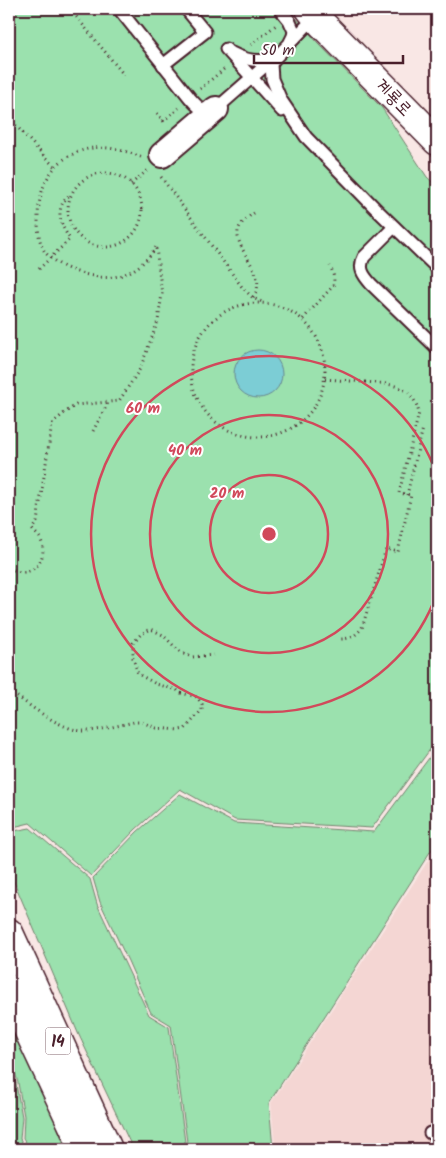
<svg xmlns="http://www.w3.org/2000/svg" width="446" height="1158" viewBox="0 0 446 1158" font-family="Kalam,'Poor Story',sans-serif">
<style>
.built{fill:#f4d6d3}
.green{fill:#9be1ae;stroke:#72806c}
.water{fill:#7ccdd5;stroke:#688791}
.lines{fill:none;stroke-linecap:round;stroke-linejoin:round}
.stream{stroke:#688791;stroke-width:6}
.lane-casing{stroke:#4a1f2b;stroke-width:15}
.street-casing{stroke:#4a1f2b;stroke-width:28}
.secondary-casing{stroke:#4a1f2b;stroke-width:31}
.highway-casing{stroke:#4a1f2b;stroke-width:31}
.path{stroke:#4a1f2b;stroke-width:3;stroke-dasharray:1 4;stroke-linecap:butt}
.lane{stroke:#fff;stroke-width:11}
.street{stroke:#fff;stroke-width:24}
.secondary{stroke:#fff;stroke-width:28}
.highway{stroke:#fff;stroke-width:28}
.ring{fill:none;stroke:#d1495b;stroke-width:2.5}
.labels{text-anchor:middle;stroke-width:4;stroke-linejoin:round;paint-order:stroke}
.shield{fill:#fff;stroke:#80626b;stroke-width:1}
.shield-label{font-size:16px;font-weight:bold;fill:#4a1f2b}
.street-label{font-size:18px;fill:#4a1f2b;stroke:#fff}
.centre{fill:#d1495b;stroke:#fff;stroke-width:2.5}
.ring-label{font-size:15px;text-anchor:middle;font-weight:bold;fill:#d1495b;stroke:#fff;stroke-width:4;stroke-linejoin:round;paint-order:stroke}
</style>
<rect width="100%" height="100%" fill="#f9e7e5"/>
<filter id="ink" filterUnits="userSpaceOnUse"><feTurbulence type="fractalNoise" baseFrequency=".02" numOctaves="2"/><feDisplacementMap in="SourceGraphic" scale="10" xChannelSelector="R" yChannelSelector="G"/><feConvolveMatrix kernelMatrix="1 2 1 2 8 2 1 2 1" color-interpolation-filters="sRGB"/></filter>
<g filter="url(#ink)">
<path class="built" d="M 437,849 L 437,1149 L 275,1149 L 271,1103 L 433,853 Z"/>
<g class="green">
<path d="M 9,9 L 288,9 L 318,43 L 382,108 L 427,177 L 437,186 L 437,740 L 372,828 L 235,820 L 180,789 L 135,830 L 91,876 L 30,823 L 9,828 Z"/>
<path d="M 432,754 L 437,781 L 437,843 L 430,852 L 269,1103 L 273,1149 L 188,1149 L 171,1025 L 151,1013 L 128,961 L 100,902 L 93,878 L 137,832 L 180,794 L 234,823 L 374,832 Z"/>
<path d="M 30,828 L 90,879 L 97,904 L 149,1015 L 169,1027 L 186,1149 L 133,1149 L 78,1033 L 9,870 L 9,832 Z"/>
<path d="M 9,1016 L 38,1078 L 66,1149 L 30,1149 L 23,1138 L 24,1116 L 18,1083 L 9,1051 Z"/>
<path d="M 9,1057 L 16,1084 L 22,1117 L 20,1139 L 27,1149 L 9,1149 Z"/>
</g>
<circle class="water" cx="258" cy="374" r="24"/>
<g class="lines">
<path class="stream" d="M 436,574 L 437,574"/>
<defs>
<g id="lane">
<path d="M 119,9 L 190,98 C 197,106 204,115 216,109 L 274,58"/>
<path d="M 280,9 L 289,20 L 294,31 L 293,36 L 289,44 L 276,57 L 271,64 L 272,79 L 281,100 L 306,137 L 378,211 L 437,268"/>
<path d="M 291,42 L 316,16"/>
<path d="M 226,49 L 282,111"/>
<path d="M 232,53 C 245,60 260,63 274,58"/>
<path d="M 163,65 L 205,32 L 186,9"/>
<path d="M 394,227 L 364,257 C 358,268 363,275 371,284 L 437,348"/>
<path d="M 430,1133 L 437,1136"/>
</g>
<path id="street" d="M 162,155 L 216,109"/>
<path id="secondary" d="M 310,9 L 322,24 L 437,141"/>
<g id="highway">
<path d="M 9,933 L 108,1149"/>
<path d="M 9,989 L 84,1149"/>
</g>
</defs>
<use href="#lane" class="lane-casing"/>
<use href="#street" class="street-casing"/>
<use href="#secondary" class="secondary-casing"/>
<use href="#highway" class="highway-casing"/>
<g class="path">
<path d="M 70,9 L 124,75"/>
<path d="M 251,45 L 276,25"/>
<path d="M 200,89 L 224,69"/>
<path d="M 157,113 L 164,122"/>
<path d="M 9,118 L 44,156 L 55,167"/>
<path d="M 163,121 L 179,108"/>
<path d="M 141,157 C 127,151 108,146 93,148 C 56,154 40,180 38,215 C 38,227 38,242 45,252 C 58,268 80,274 99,277 C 124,280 143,267 156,247"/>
<circle cx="105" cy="210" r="37"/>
<path d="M 161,177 L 242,287 L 253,298 L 262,302"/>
<path d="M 131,184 L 148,170"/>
<path d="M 39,269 L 70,239 C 59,223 54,207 71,194"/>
<path d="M 253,297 C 270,275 235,252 238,231 C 240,223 248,217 254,213"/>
<circle cx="258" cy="370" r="67"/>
<path d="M 303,319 L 333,286 C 335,279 333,272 330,266"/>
<path d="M 325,379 C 338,380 351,381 364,382 C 389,384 412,383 419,413 L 399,493 L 411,495 L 398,552 L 386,549 L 362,628 C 355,636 351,639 339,639"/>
<path d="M 93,431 L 108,403"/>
<path d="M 407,495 L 423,428"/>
<path d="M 9,568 C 14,570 18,572 24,572 C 41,570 47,552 40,538 C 38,535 34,532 32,529 L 37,522 L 52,424 L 63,414 L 76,405 L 119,401 L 140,369 L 158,321 L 162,294 L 156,248"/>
<path d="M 9,691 C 28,704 62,731 84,731 C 98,731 120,725 134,722 L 142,722 L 156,728 L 179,730 L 185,729 L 202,710 L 202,704 L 197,697 L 185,694 L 180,693 L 177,690 L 156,684 L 138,674 L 133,658 L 133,643 L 141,634 L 151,629 L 163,635 L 181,653 L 192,657 L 213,655"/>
</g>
<use href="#lane" class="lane"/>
<use href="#street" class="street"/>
<use href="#secondary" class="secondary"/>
<use href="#highway" class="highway"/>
</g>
</g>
<g class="ring">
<circle cx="269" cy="534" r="59"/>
<circle cx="269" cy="534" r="119"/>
<path d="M437 593A178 178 0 1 1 437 475"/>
</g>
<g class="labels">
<rect class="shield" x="45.5" y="1027.5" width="25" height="27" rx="4"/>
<g class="shield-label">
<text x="58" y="1047">14</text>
</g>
<g class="street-label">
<text transform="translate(394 97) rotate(46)" y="6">계룡로</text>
</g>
</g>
<circle cx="269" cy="534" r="8" class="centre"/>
<g class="ring-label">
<text x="143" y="413">60 m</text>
<text x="185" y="455">40 m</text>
<text x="227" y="498">20 m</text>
</g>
<rect width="446" height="1158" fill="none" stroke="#fff" stroke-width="30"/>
<rect x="15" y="15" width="416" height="1128" fill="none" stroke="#4a1f2b" stroke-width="2" filter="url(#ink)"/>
<path d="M254 55v8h149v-8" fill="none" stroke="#4a1f2b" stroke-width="2.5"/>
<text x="261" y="55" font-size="15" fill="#4a1f2b" stroke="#ffffff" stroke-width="4" paint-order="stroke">50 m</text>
</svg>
